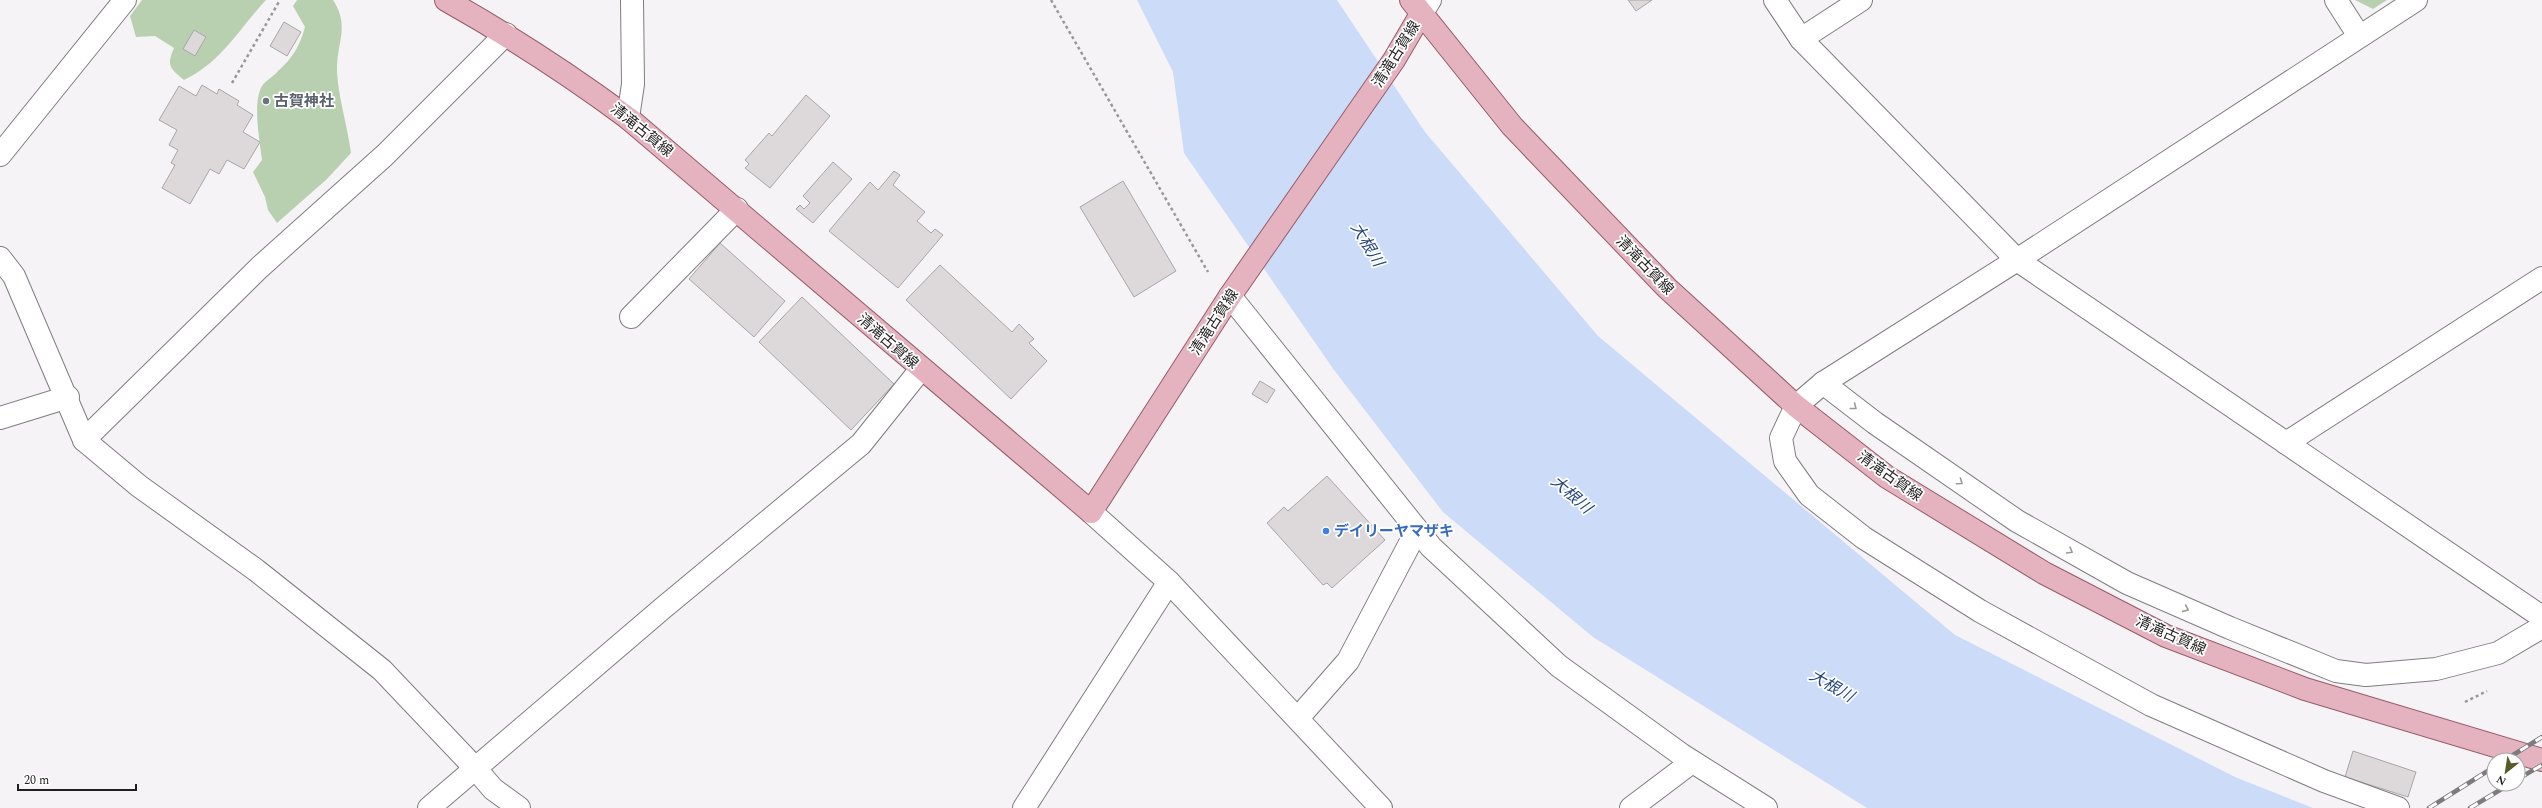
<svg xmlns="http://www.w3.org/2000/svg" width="2542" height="808" viewBox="0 0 2542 808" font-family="Spectral,'Noto Sans JP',serif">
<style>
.green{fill:#b9d0b0}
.water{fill:#cbdbf8}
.building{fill:#ddd8da;stroke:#aaa6a8}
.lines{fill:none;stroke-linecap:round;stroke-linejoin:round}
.minor-casing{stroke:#807d80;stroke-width:24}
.major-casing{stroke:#955d6b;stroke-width:24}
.path{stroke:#999799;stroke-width:2.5;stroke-dasharray:3 3;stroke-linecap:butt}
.minor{stroke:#fff;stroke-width:22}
.major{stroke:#e5b2bf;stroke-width:22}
.rail-casing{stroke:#7d7b7d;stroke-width:4.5}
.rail{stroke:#fff;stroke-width:3;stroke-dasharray:9;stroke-linecap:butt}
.oneway{stroke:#9b9a9b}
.worship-dot{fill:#6b7280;stroke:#fff;stroke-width:1.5}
.shop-dot{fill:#3f7fe0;stroke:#fff;stroke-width:1.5}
.labels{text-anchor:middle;stroke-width:3.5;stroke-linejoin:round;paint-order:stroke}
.street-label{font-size:15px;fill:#201f20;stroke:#fff}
.worship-label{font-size:15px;font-weight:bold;fill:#5b616d;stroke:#fff;text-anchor:start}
.shop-label{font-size:15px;font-weight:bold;fill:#366cbe;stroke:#fff;text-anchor:start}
.water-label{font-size:16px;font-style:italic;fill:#27467e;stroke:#fff}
</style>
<rect width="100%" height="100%" fill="#f6f3f6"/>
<g class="green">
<path d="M 142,0 L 266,0 C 239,29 221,63 184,80 C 170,68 166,66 174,48 L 155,36 L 136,37 L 130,16 Z"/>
<path d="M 297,0 L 333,0 C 350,26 337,42 337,68 C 337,93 348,127 351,153 L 327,179 L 277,223 L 268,210 L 265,197 L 253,172 L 262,160 C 260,142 252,103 262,86 C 265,81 274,76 278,71 C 293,58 300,45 305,27 L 293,6 Z"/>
<path d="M 2355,0 L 2387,0 L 2373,9 Z"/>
</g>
<path class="water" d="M 1137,0 L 1337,0 L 1425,132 L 1598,336 L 1955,635 L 2235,777 L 2313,808 L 1867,808 L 1593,637 L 1443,512 L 1334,370 L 1184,153 L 1173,72 Z"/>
<g class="building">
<path d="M 1628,0 L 1652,0 L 1636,11 Z"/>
<path d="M 284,22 L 301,32 L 287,56 L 270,46 Z"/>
<path d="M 194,30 L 206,37 L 195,56 L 183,49 Z"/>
<path d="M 202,85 L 217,94 L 219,89 L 239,101 L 237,105 L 253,115 L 243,132 L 260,142 L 244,169 L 227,160 L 219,174 L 210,169 L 190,204 L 162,188 L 175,165 L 171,163 L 178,150 L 169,145 L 177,130 L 159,120 L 179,86 L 196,96 Z"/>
<path d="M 806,95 L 830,116 L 770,188 L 745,168 L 749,164 L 745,160 L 769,133 L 772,136 Z"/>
<path d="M 833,162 L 852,179 L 813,223 L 796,209 L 800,205 L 804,209 L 810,203 L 803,196 Z"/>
<path d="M 894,171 L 900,175 L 893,185 L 925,212 L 917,221 L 931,233 L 935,229 L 943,235 L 898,288 L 829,231 L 870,182 L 878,190 Z"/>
<path d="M 1123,181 L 1176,271 L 1134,297 L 1080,207 Z"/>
<path d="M 720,243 L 785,301 L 754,337 L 689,279 Z"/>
<path d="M 940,265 L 1012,332 L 1019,324 L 1034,339 L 1029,343 L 1047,361 L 1011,399 L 906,300 Z"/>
<path d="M 802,297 L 894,384 L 851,430 L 759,342 Z"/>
<path d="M 1260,381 L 1275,390 L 1267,403 L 1252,394 Z"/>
<path d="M 1327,476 L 1385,540 L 1332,588 L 1327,583 L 1323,585 L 1267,523 L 1284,507 L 1288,511 Z"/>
<path d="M 2353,751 L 2416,772 L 2408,797 L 2345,777 Z"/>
</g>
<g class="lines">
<defs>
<g id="minor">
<path d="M 1775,0 L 1801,39 L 2017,260 L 2542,617"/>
<path d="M 2336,0 L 2359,36"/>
<path d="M 1421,14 L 1430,0"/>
<path d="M 1801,39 L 1861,0"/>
<path d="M 628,118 L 633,84 L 632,0"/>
<path d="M 0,155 L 125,0"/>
<path d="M 0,258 L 14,276 L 84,440 L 139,486 L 256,570 L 382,670 L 475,768 L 493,789 L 519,808"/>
<path d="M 1230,296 L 1431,547 L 1559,666 L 1682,755 L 1766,808"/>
<path d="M 631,317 L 737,209"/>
<path d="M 1823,383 L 1875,423 L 2017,521 L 2127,583 L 2230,628 L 2336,671 L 2366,675 L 2436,669 L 2498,653 L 2542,627"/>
<path d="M 0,418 L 68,397"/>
<path d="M 84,440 L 260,267 L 385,155 L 506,34"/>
<path d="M 2286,443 L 2542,278"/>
<path d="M 1091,512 L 1169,582 L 1381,808"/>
<path d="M 1298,718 L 1348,661 L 1417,530"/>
<path d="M 429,808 L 663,608 L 861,444 L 921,369"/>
<path d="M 1024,808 L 1169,582"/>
<path d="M 1631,808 L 1692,762"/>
<path d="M 2398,808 L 2324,781 L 2151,705 L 1980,611 L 1864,538 L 1809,495 L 1785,461 L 1781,438 L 1796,406 L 1823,383 L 2017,260 L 2416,0"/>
</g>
<g id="major">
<path d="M 446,0 C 510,36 570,75 628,118 L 1091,512 L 1230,296 L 1394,60 L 1421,14"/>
<path d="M 1411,0 L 1512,126 L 1667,288 L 1796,406 L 1887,477 L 2044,573 L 2166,636 L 2305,689 L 2542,760"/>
</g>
</defs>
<use href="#minor" class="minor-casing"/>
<use href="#major" class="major-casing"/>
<g class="path">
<path d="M 1051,0 L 1208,272"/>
<path d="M 232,83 L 280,0"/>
<path d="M 2465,702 L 2487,691"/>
</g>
<use href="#minor" class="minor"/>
<use href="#major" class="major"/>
<defs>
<g id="rail">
<path d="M 2505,760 L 2542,737"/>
<path d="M 2518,779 L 2542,765"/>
<path d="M 2429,808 L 2494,767"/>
<path d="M 2470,808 L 2510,784"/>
</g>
</defs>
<use href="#rail" class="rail-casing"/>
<use href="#rail" class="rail"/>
</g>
<defs><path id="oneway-chevron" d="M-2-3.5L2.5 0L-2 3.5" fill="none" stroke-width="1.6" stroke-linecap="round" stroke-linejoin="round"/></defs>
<g class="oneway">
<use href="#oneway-chevron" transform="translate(1854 407) rotate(38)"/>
<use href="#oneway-chevron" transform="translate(1960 482) rotate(35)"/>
<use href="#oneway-chevron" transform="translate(2070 551) rotate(30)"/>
<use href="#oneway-chevron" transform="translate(2186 609) rotate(24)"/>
</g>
<circle class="worship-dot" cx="266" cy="101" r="4"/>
<circle class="shop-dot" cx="1326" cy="531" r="4"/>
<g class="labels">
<g class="street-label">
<text transform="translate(1396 54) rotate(-58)" y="5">清滝古賀線</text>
<text transform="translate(642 130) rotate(39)" y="5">清滝古賀線</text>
<text transform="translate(1645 265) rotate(46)" y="5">清滝古賀線</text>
<text transform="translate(1214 322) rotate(-57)" y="5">清滝古賀線</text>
<text transform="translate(888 341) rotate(41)" y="5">清滝古賀線</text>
<text transform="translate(1890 476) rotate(35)" y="5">清滝古賀線</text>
<text transform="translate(2171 635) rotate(24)" y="5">清滝古賀線</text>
</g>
<g class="worship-label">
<text x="274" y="106">古賀神社</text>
</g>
<g class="shop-label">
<text x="1334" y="536">デイリーヤマザキ</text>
</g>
<g class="water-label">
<text transform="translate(1368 244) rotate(59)" y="6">大根川</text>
<text transform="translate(1572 494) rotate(41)" y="6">大根川</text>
<text transform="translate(1832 685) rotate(30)" y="6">大根川</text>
</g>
</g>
<g transform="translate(2506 772) rotate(210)"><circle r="19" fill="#ffffff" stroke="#a6a5a6"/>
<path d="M0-3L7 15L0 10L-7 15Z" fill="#565b28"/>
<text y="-6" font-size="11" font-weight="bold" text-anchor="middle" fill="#201f20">N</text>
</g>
<path d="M18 784v6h118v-6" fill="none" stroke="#201f20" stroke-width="2"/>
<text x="24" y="784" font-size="12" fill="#201f20" stroke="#ffffff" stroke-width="3" paint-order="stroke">20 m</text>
</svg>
